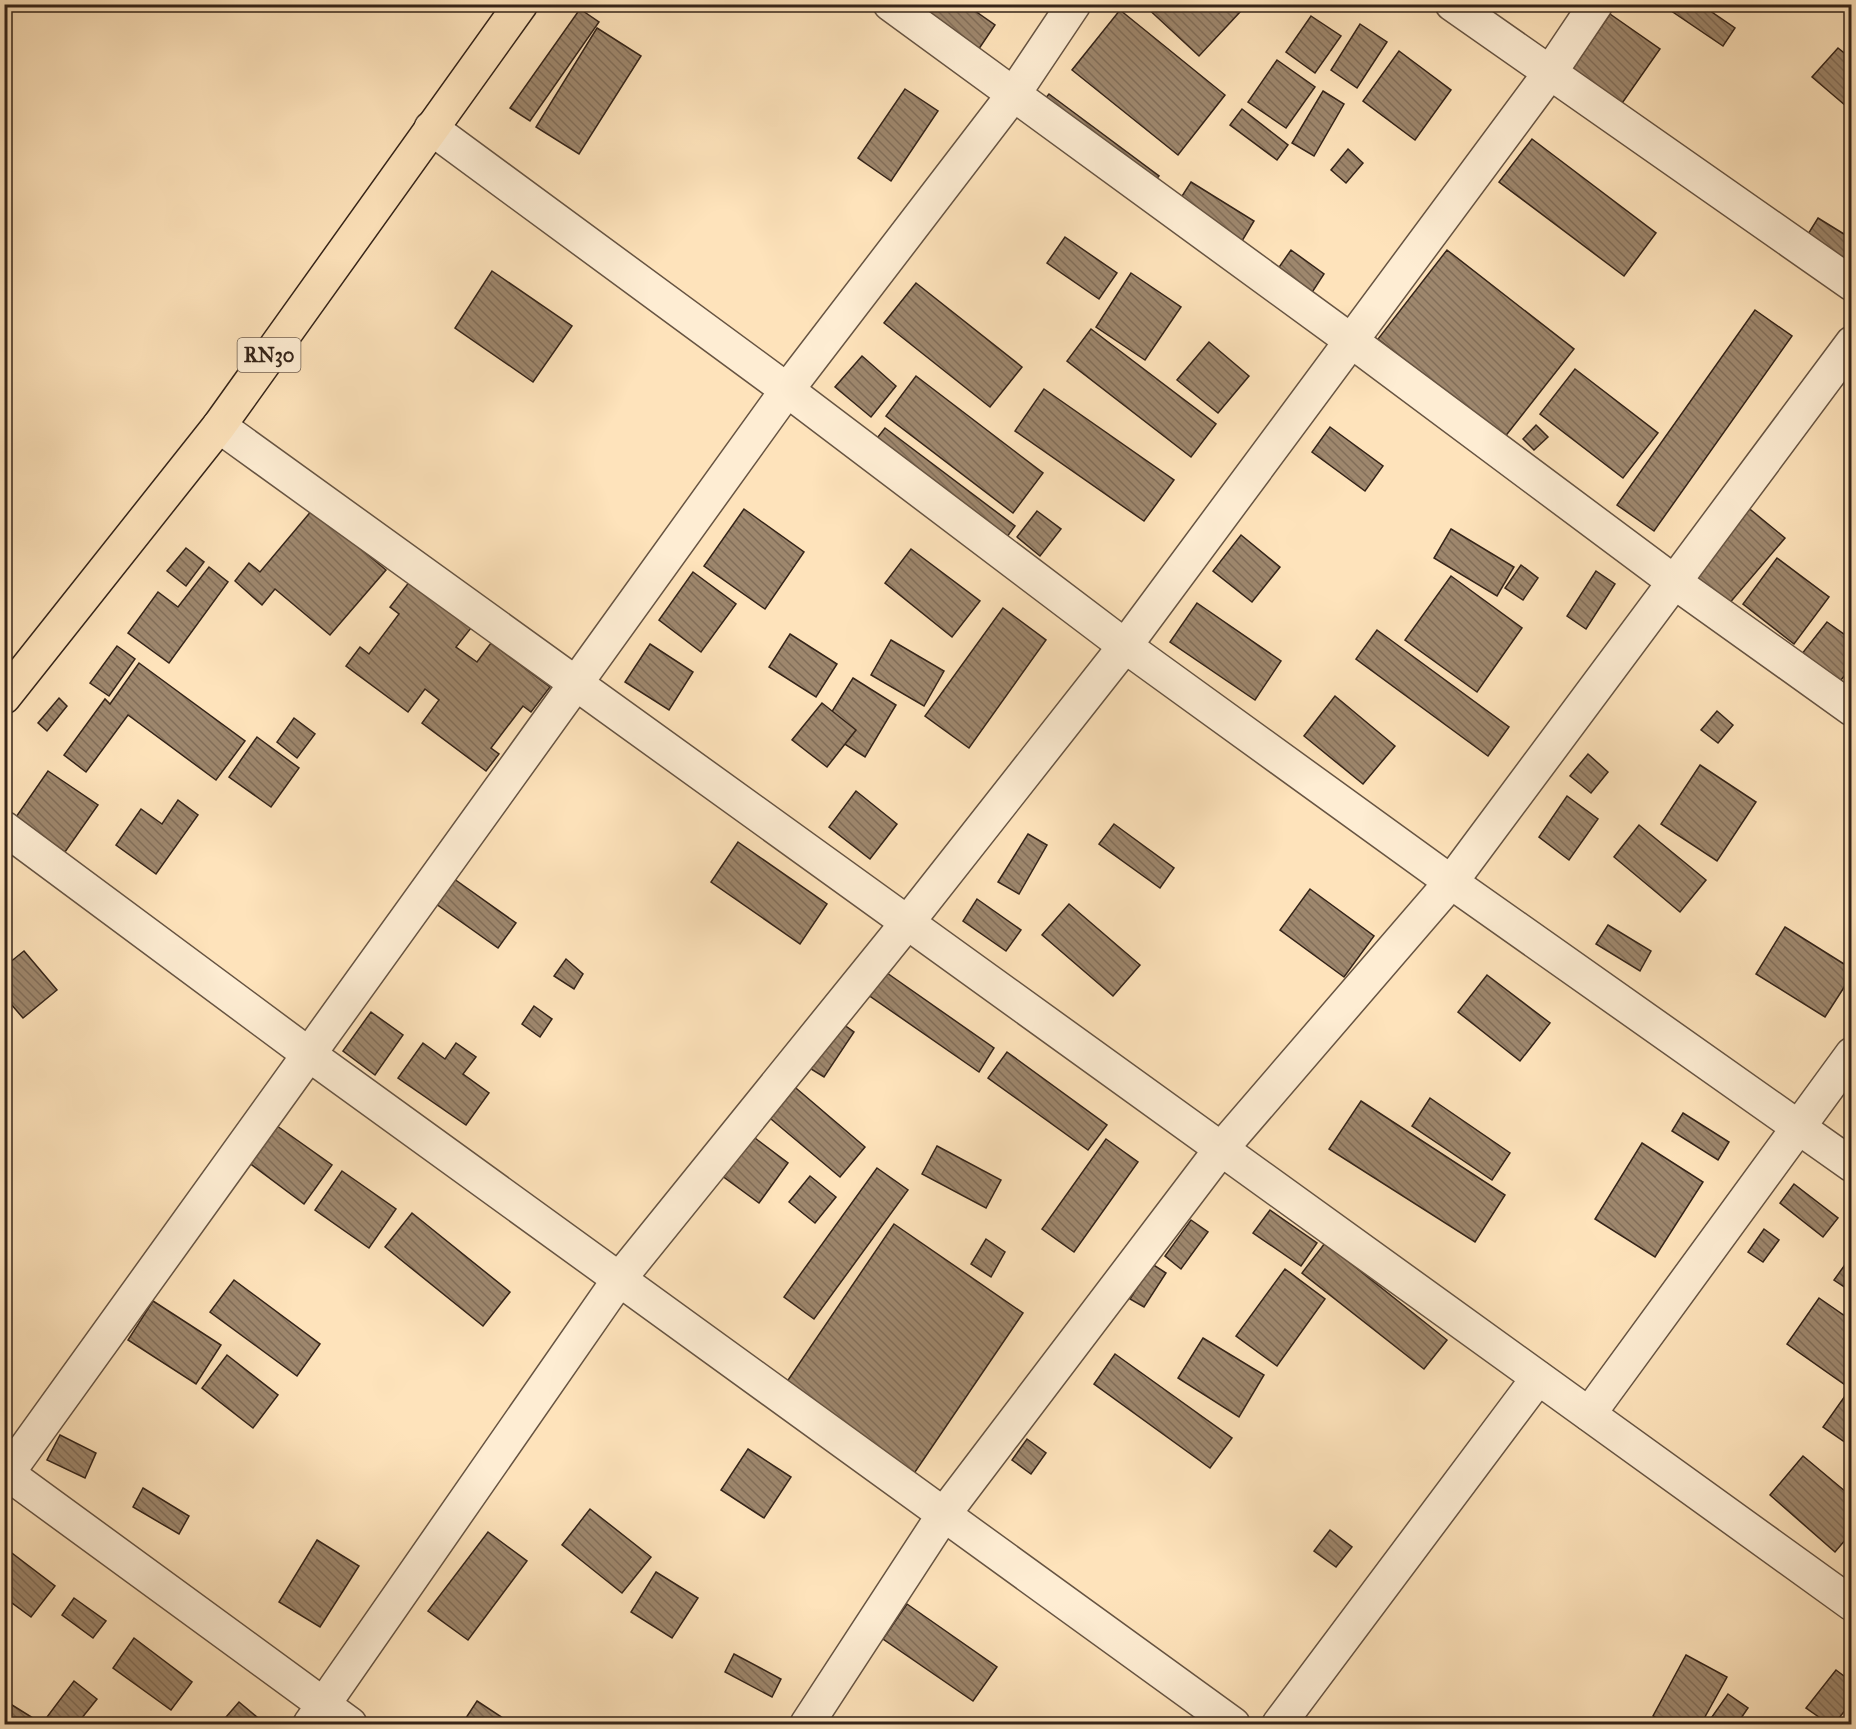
<svg xmlns="http://www.w3.org/2000/svg" width="1856" height="1729" viewBox="0 0 1856 1729" font-family="'IM FELL Great Primer',serif">
<style>
.building{fill:url(#building-back-hatch);stroke:#352419;stroke-width:1.5}
.lines{fill:none;stroke-linecap:round;stroke-linejoin:round}
.minor-casing{stroke:#675442;stroke-width:36}
.primary-casing{stroke:#352419;stroke-width:36}
.minor{stroke:#feedd3;stroke-width:33}
.primary{stroke:#fee3bb;stroke-width:33}
.labels{text-anchor:middle;stroke-width:4.5;stroke-linejoin:round;paint-order:stroke}
.shield{fill:#feedd3;stroke:#716051;stroke-width:1.5}
.shield-label{font-size:20px;font-weight:bold;fill:#352419}
</style>
<defs>
<pattern id="building-back-hatch" width="6" height="6" patternUnits="userSpaceOnUse" patternTransform="scale(1.5)"><rect width="6" height="6" fill="#9e876d"/><path d="M-1 5l2 2M0 0l6 6M5-1l2 2" fill="none" stroke="#826e59"/></pattern>
</defs>
<rect width="100%" height="100%" fill="#fee3bb"/>
<filter id="stains"><feTurbulence type="fractalNoise" baseFrequency=".00333" numOctaves="4"/><feColorMatrix values="0 0 0 0 .2 0 0 0 0 .09 0 0 0 0 .02 0 0 0 .5 -.17"/></filter>
<radialGradient id="worn" r=".72"><stop offset=".6" stop-color="#630" stop-opacity="0"/><stop offset="1" stop-color="#630" stop-opacity=".3"/></radialGradient>
<g class="building">
<path d="M 914,4 L 965,4 L 995,25 L 972,59 Z"/>
<path d="M 1143,4 L 1231,4 L 1240,12 L 1199,56 Z"/>
<path d="M 1661,4 L 1700,4 L 1735,28 L 1723,46 Z"/>
<path d="M 580,9 L 599,22 L 530,121 L 510,108 Z"/>
<path d="M 1120,10 L 1225,95 L 1178,155 L 1072,70 Z"/>
<path d="M 1610,14 L 1660,49 L 1618,109 L 1569,74 Z"/>
<path d="M 1311,16 L 1341,36 L 1315,73 L 1286,52 Z"/>
<path d="M 1360,24 L 1387,42 L 1357,88 L 1331,70 Z"/>
<path d="M 597,28 L 641,56 L 579,154 L 536,127 Z"/>
<path d="M 1838,48 L 1852,59 L 1852,99 L 1846,106 L 1812,77 Z"/>
<path d="M 1399,51 L 1451,90 L 1415,140 L 1363,101 Z"/>
<path d="M 1277,60 L 1315,87 L 1286,128 L 1248,102 Z"/>
<path d="M 905,89 L 938,111 L 891,181 L 858,158 Z"/>
<path d="M 1323,91 L 1344,104 L 1314,156 L 1292,143 Z"/>
<path d="M 1049,94 L 1159,176 L 1149,188 L 1039,106 Z"/>
<path d="M 1242,109 L 1288,145 L 1277,160 L 1230,125 Z"/>
<path d="M 1532,139 L 1656,233 L 1624,276 L 1499,182 Z"/>
<path d="M 1348,149 L 1363,163 L 1346,183 L 1331,170 Z"/>
<path d="M 1191,182 L 1254,221 L 1239,246 L 1175,207 Z"/>
<path d="M 1818,218 L 1852,239 L 1852,247 L 1842,262 L 1805,239 Z"/>
<path d="M 1065,237 L 1117,273 L 1099,299 L 1047,263 Z"/>
<path d="M 1291,250 L 1324,274 L 1309,297 L 1275,273 Z"/>
<path d="M 1447,250 L 1574,349 L 1504,438 L 1378,339 Z"/>
<path d="M 492,271 L 572,326 L 533,382 L 455,328 Z"/>
<path d="M 1131,273 L 1181,307 L 1145,360 L 1096,327 Z"/>
<path d="M 916,283 L 1022,367 L 990,407 L 884,323 Z"/>
<path d="M 1755,310 L 1792,336 L 1654,531 L 1617,505 Z"/>
<path d="M 1091,329 L 1216,424 L 1191,457 L 1067,361 Z"/>
<path d="M 1209,342 L 1249,376 L 1218,413 L 1177,380 Z"/>
<path d="M 862,356 L 896,386 L 871,417 L 835,387 Z"/>
<path d="M 1575,369 L 1658,433 L 1623,478 L 1540,414 Z"/>
<path d="M 916,376 L 1043,473 L 1013,513 L 886,416 Z"/>
<path d="M 1044,389 L 1174,480 L 1144,521 L 1015,431 Z"/>
<path d="M 1536,425 L 1548,437 L 1534,450 L 1523,439 Z"/>
<path d="M 1330,427 L 1383,466 L 1365,491 L 1312,452 Z"/>
<path d="M 885,428 L 1015,526 L 1001,545 L 870,447 Z"/>
<path d="M 1746,506 L 1785,538 L 1722,612 L 1685,581 Z"/>
<path d="M 313,509 L 386,570 L 330,635 L 275,589 L 262,605 L 235,581 L 249,563 L 260,572 Z"/>
<path d="M 744,509 L 804,552 L 765,609 L 704,566 Z"/>
<path d="M 1037,511 L 1061,529 L 1040,556 L 1017,537 Z"/>
<path d="M 1451,529 L 1514,567 L 1497,596 L 1434,558 Z"/>
<path d="M 1241,535 L 1280,567 L 1252,602 L 1213,571 Z"/>
<path d="M 186,548 L 204,562 L 186,586 L 167,571 Z"/>
<path d="M 911,549 L 980,601 L 952,637 L 885,583 Z"/>
<path d="M 1777,558 L 1829,597 L 1794,644 L 1743,604 Z"/>
<path d="M 1521,565 L 1538,578 L 1523,600 L 1505,588 Z"/>
<path d="M 209,567 L 228,582 L 169,663 L 128,633 L 158,592 L 178,607 Z"/>
<path d="M 1596,571 L 1615,584 L 1586,629 L 1567,616 Z"/>
<path d="M 693,572 L 736,604 L 701,652 L 659,620 Z"/>
<path d="M 1451,576 L 1522,628 L 1477,692 L 1405,640 Z"/>
<path d="M 410,581 L 471,628 L 456,647 L 477,662 L 491,643 L 550,687 L 531,712 L 523,706 L 491,748 L 499,754 L 486,771 L 422,723 L 439,700 L 425,689 L 408,712 L 346,666 L 360,647 L 369,654 L 399,614 L 390,607 Z"/>
<path d="M 1197,603 L 1281,661 L 1255,700 L 1170,642 Z"/>
<path d="M 1003,608 L 1046,640 L 969,748 L 925,716 Z"/>
<path d="M 1827,622 L 1852,640 L 1852,666 L 1834,689 L 1797,660 Z"/>
<path d="M 1377,630 L 1509,727 L 1488,756 L 1356,659 Z"/>
<path d="M 790,634 L 837,664 L 816,697 L 769,667 Z"/>
<path d="M 891,640 L 944,671 L 924,706 L 871,675 Z"/>
<path d="M 650,644 L 693,672 L 669,710 L 625,682 Z"/>
<path d="M 117,646 L 135,659 L 109,696 L 90,683 Z"/>
<path d="M 139,663 L 245,741 L 216,780 L 128,715 L 86,772 L 64,755 L 105,699 L 110,704 Z"/>
<path d="M 853,678 L 896,705 L 865,757 L 821,729 Z"/>
<path d="M 1335,696 L 1395,746 L 1363,784 L 1304,736 Z"/>
<path d="M 59,698 L 67,706 L 47,731 L 38,723 Z"/>
<path d="M 822,703 L 856,730 L 827,767 L 792,740 Z"/>
<path d="M 1717,711 L 1733,725 L 1718,743 L 1701,730 Z"/>
<path d="M 294,718 L 315,734 L 297,758 L 277,742 Z"/>
<path d="M 257,737 L 299,768 L 271,807 L 229,777 Z"/>
<path d="M 1588,754 L 1608,772 L 1591,793 L 1570,776 Z"/>
<path d="M 1700,765 L 1756,802 L 1717,861 L 1661,824 Z"/>
<path d="M 48,771 L 98,805 L 65,852 L 16,817 Z"/>
<path d="M 856,791 L 897,824 L 870,859 L 829,827 Z"/>
<path d="M 1567,796 L 1598,819 L 1569,860 L 1539,837 Z"/>
<path d="M 178,800 L 198,815 L 156,874 L 116,845 L 141,809 L 162,824 Z"/>
<path d="M 1114,824 L 1174,868 L 1160,888 L 1099,844 Z"/>
<path d="M 1639,825 L 1706,880 L 1680,912 L 1614,857 Z"/>
<path d="M 1028,834 L 1047,845 L 1019,894 L 998,882 Z"/>
<path d="M 738,842 L 827,904 L 800,944 L 711,882 Z"/>
<path d="M 450,876 L 516,923 L 498,948 L 432,901 Z"/>
<path d="M 1310,889 L 1374,936 L 1344,977 L 1280,930 Z"/>
<path d="M 977,899 L 1021,930 L 1006,951 L 963,921 Z"/>
<path d="M 1069,904 L 1140,965 L 1113,996 L 1042,935 Z"/>
<path d="M 1608,925 L 1651,951 L 1640,971 L 1596,944 Z"/>
<path d="M 1785,927 L 1852,969 L 1852,975 L 1825,1017 L 1756,974 Z"/>
<path d="M 24,951 L 57,990 L 23,1018 L 4,996 L 4,967 Z"/>
<path d="M 566,959 L 583,974 L 574,989 L 554,976 Z"/>
<path d="M 877,966 L 994,1048 L 979,1072 L 861,990 Z"/>
<path d="M 1487,975 L 1550,1023 L 1520,1061 L 1458,1012 Z"/>
<path d="M 534,1006 L 552,1019 L 540,1037 L 522,1024 Z"/>
<path d="M 371,1012 L 403,1035 L 375,1075 L 343,1051 Z"/>
<path d="M 833,1017 L 854,1032 L 824,1077 L 803,1064 Z"/>
<path d="M 423,1043 L 445,1059 L 456,1043 L 476,1057 L 463,1074 L 489,1093 L 466,1125 L 398,1078 Z"/>
<path d="M 1007,1052 L 1107,1125 L 1088,1150 L 988,1078 Z"/>
<path d="M 790,1083 L 865,1147 L 840,1177 L 765,1114 Z"/>
<path d="M 1430,1098 L 1510,1153 L 1492,1180 L 1412,1126 Z"/>
<path d="M 1361,1101 L 1505,1195 L 1475,1242 L 1329,1149 Z"/>
<path d="M 1683,1113 L 1729,1142 L 1718,1160 L 1672,1131 Z"/>
<path d="M 263,1116 L 332,1165 L 304,1204 L 236,1153 Z"/>
<path d="M 1852,1116 L 1852,1131 L 1845,1126 Z"/>
<path d="M 751,1135 L 788,1163 L 759,1203 L 721,1175 Z"/>
<path d="M 1106,1139 L 1138,1162 L 1074,1252 L 1042,1229 Z"/>
<path d="M 1642,1143 L 1703,1182 L 1655,1257 L 1595,1219 Z"/>
<path d="M 937,1146 L 1001,1180 L 986,1208 L 922,1174 Z"/>
<path d="M 877,1168 L 908,1190 L 814,1319 L 784,1297 Z"/>
<path d="M 342,1171 L 396,1209 L 369,1248 L 315,1210 Z"/>
<path d="M 810,1176 L 836,1197 L 815,1223 L 789,1202 Z"/>
<path d="M 1794,1184 L 1838,1218 L 1823,1237 L 1780,1203 Z"/>
<path d="M 1270,1210 L 1317,1243 L 1301,1266 L 1253,1233 Z"/>
<path d="M 412,1213 L 510,1292 L 483,1326 L 385,1247 Z"/>
<path d="M 1191,1220 L 1208,1232 L 1181,1269 L 1165,1256 Z"/>
<path d="M 894,1224 L 1023,1313 L 913,1475 L 784,1386 Z"/>
<path d="M 1764,1229 L 1779,1240 L 1763,1262 L 1748,1252 Z"/>
<path d="M 986,1239 L 1005,1252 L 991,1277 L 971,1264 Z"/>
<path d="M 1325,1243 L 1447,1340 L 1424,1369 L 1302,1273 Z"/>
<path d="M 1852,1255 L 1852,1292 L 1834,1280 Z"/>
<path d="M 1152,1264 L 1166,1273 L 1144,1307 L 1130,1299 Z"/>
<path d="M 1285,1269 L 1325,1299 L 1277,1366 L 1236,1336 Z"/>
<path d="M 234,1280 L 320,1344 L 297,1376 L 210,1312 Z"/>
<path d="M 1819,1298 L 1852,1321 L 1851,1389 L 1787,1344 Z"/>
<path d="M 153,1301 L 221,1345 L 196,1384 L 128,1340 Z"/>
<path d="M 1203,1338 L 1264,1375 L 1239,1417 L 1178,1378 Z"/>
<path d="M 1115,1354 L 1232,1438 L 1210,1468 L 1094,1384 Z"/>
<path d="M 227,1355 L 278,1395 L 253,1428 L 202,1388 Z"/>
<path d="M 1845,1396 L 1852,1401 L 1852,1447 L 1823,1427 Z"/>
<path d="M 60,1435 L 96,1453 L 85,1478 L 47,1460 Z"/>
<path d="M 1027,1439 L 1046,1453 L 1031,1474 L 1012,1460 Z"/>
<path d="M 748,1449 L 791,1477 L 764,1518 L 721,1490 Z"/>
<path d="M 1803,1456 L 1852,1497 L 1852,1532 L 1835,1552 L 1770,1495 Z"/>
<path d="M 143,1488 L 189,1516 L 179,1534 L 133,1507 Z"/>
<path d="M 590,1509 L 651,1557 L 622,1593 L 562,1545 Z"/>
<path d="M 1330,1530 L 1352,1547 L 1336,1567 L 1314,1551 Z"/>
<path d="M 488,1532 L 527,1561 L 468,1640 L 428,1611 Z"/>
<path d="M 317,1540 L 359,1566 L 320,1627 L 279,1602 Z"/>
<path d="M 4,1547 L 55,1586 L 31,1617 L 4,1597 Z"/>
<path d="M 656,1572 L 698,1598 L 672,1638 L 631,1612 Z"/>
<path d="M 74,1598 L 106,1621 L 93,1638 L 62,1615 Z"/>
<path d="M 907,1604 L 997,1667 L 973,1701 L 883,1639 Z"/>
<path d="M 134,1638 L 192,1682 L 171,1710 L 113,1668 Z"/>
<path d="M 734,1654 L 781,1679 L 772,1697 L 725,1672 Z"/>
<path d="M 1686,1655 L 1727,1677 L 1701,1724 L 1668,1724 L 1653,1716 Z"/>
<path d="M 1836,1670 L 1852,1682 L 1852,1702 L 1834,1724 L 1829,1724 L 1806,1708 Z"/>
<path d="M 74,1681 L 97,1699 L 77,1724 L 57,1724 L 47,1717 Z"/>
<path d="M 1728,1694 L 1748,1708 L 1737,1724 L 1707,1724 Z"/>
<path d="M 4,1700 L 33,1718 L 29,1724 L 4,1724 Z"/>
<path d="M 477,1701 L 512,1724 L 462,1724 Z"/>
<path d="M 239,1702 L 264,1723 L 263,1724 L 220,1724 Z"/>
</g>
<g class="lines">
<defs>
<g id="minor">
<path d="M 890,4 L 1350,340 L 1673,581 L 1852,709"/>
<path d="M 1452,4 L 1852,284"/>
<path d="M 431,128 L 787,390 L 1125,646 L 1451,882 L 1852,1165"/>
<path d="M 219,426 L 1852,1604"/>
<path d="M 4,828 L 307,1053 L 1233,1724"/>
<path d="M 1589,1414 L 1852,1054"/>
<path d="M 4,1471 L 350,1724"/>
<path d="M 4,1478 L 787,390 L 1013,95 L 1074,4"/>
<path d="M 310,1724 L 620,1278 L 907,923 L 1125,646 L 1549,74 L 1596,4"/>
<path d="M 807,1724 L 944,1514 L 1221,1149 L 1451,882 L 1852,343"/>
<path d="M 1279,1724 L 1538,1378"/>
</g>
<path id="primary" d="M 4,697 L 219,426 L 521,4"/>
</defs>
<use href="#minor" class="minor-casing"/>
<use href="#primary" class="primary-casing"/>
<use href="#minor" class="minor"/>
<use href="#primary" class="primary"/>
</g>
<g class="labels">
<rect class="shield" x="237.5" y="338" width="63" height="34" rx="4.5"/>
<g class="shield-label">
<text x="269" y="362">RN30</text>
</g>
</g>
<rect width="1856" height="1729" fill="none" stroke="#fee3bb" stroke-width="24"/>
<rect x="6" y="6" width="1844" height="1717" fill="none" stroke="#352419" stroke-width="3"/>
<rect x="12" y="12" width="1832" height="1705" fill="none" stroke="#352419" stroke-width="1.5"/>
<rect width="100%" height="100%" filter="url(#stains)"/>
<rect width="100%" height="100%" fill="url(#worn)"/>
</svg>
